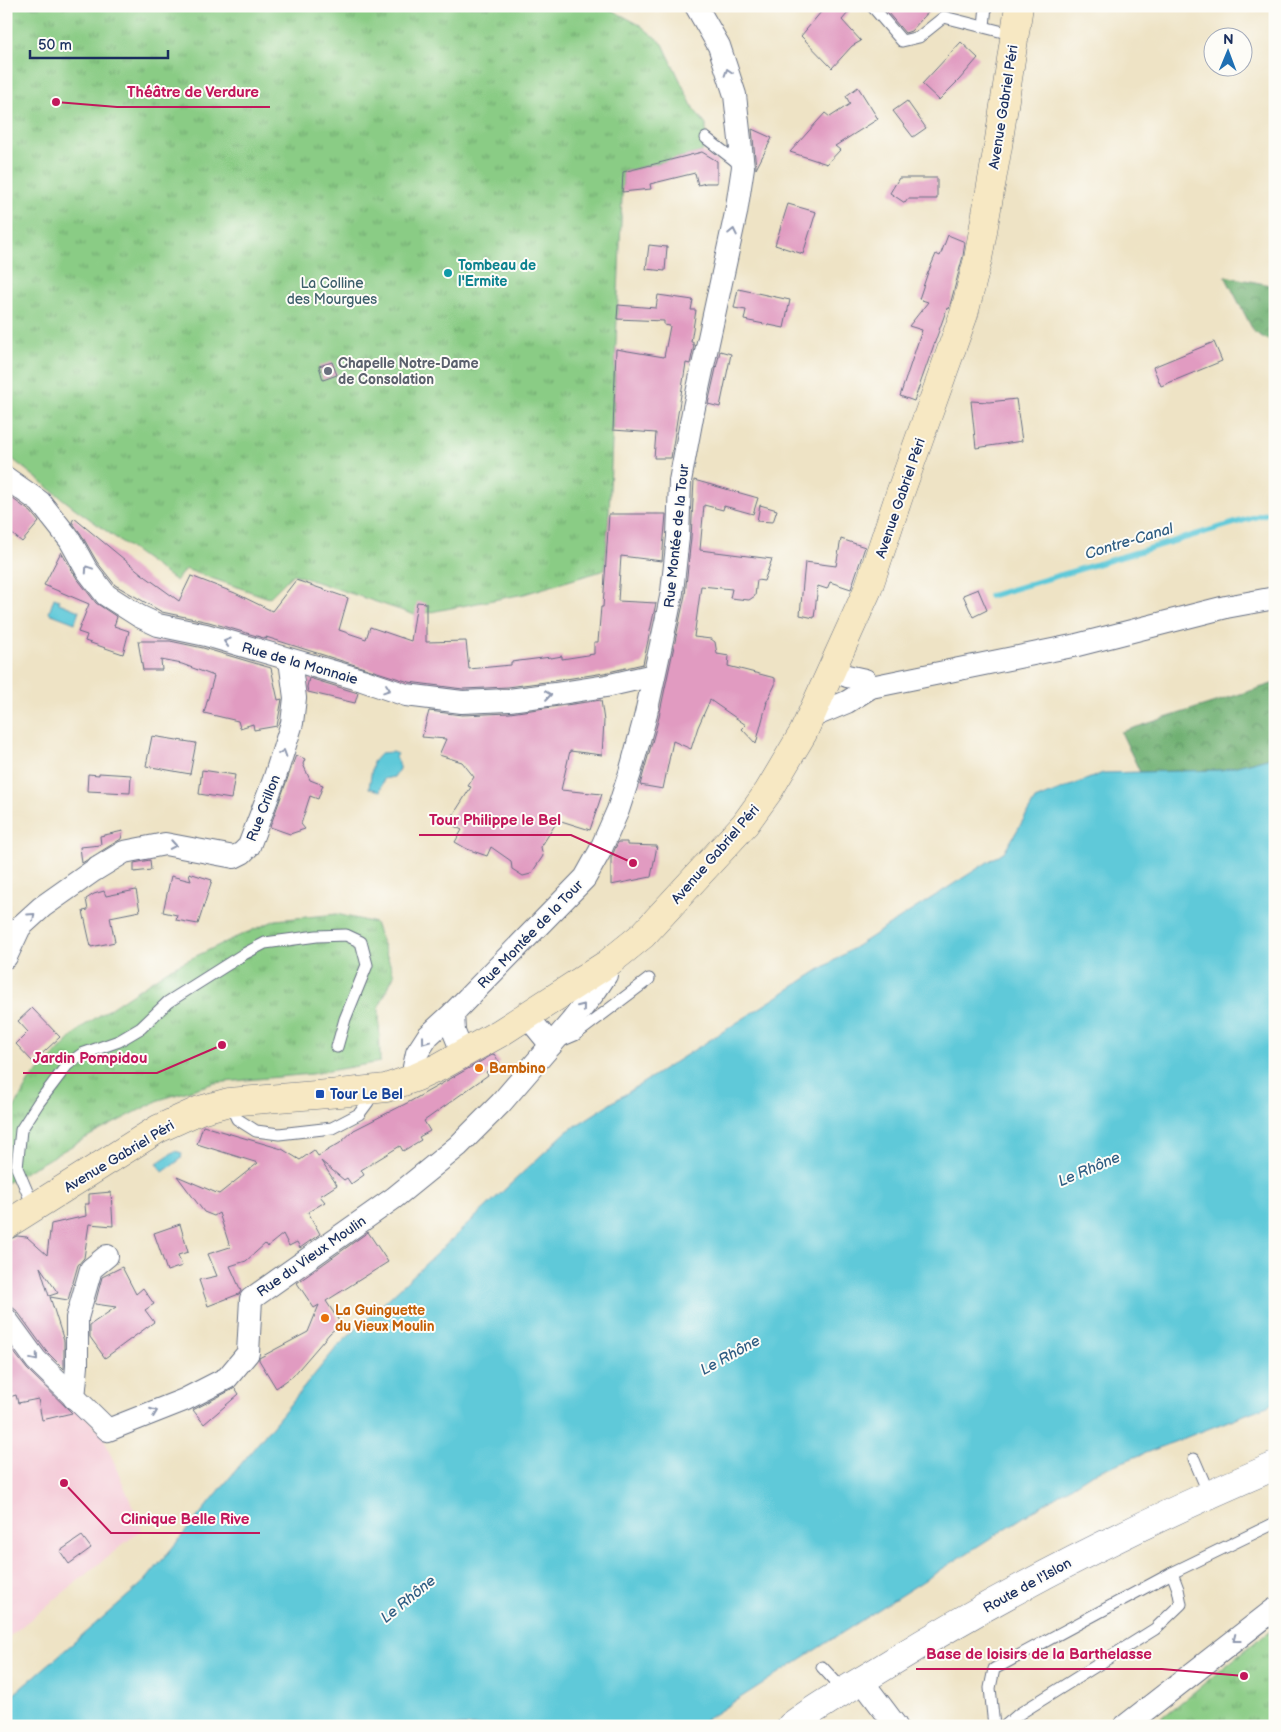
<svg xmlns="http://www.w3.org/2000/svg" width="1281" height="1732" viewBox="0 0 1281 1732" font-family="'Balsamiq Sans',sans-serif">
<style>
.built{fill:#f5cfda}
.grass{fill:url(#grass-tufts);stroke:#527e72}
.forest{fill:url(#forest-crowns);stroke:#457068}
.water{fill:#5fc9d9;stroke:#3d7c9c}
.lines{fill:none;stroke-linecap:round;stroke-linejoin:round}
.stream{stroke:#5fc9d9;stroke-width:5.5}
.building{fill:#e19bc1;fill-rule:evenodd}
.service-casing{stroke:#656e82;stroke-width:13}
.minor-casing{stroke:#656e82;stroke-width:24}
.tertiary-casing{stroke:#656e82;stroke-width:29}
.secondary-casing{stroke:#656e82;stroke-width:29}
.service{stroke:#fff;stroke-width:11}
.minor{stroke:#fff;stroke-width:22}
.tertiary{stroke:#fff;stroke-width:28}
.secondary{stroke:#f7e8c3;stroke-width:28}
.oneway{stroke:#8d97ae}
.culture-dot{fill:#0f9aa8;stroke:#fdfcf7;stroke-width:2}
.worship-dot{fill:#6b7280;stroke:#fdfcf7;stroke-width:2}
.food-dot{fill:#e8710a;stroke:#fdfcf7;stroke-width:2}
.transit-dot{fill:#1a4fb4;stroke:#fdfcf7;stroke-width:2}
.labels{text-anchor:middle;stroke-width:4;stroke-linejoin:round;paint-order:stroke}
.street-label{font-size:14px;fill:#1b2f5e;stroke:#fdfcf7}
.culture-label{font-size:14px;font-weight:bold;fill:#0d838f;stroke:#fdfcf7;text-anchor:start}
.park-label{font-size:14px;fill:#3c5e6a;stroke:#fdfcf7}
.worship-label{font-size:14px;font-weight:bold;fill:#5b616d;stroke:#fdfcf7;text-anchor:start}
.food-label{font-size:14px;font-weight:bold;fill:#c56008;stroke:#fdfcf7;text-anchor:start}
.transit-label{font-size:14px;font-weight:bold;fill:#164399;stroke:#fdfcf7;text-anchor:start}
.water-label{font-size:15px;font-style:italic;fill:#2f5d83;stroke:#fdfcf7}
.leader{fill:none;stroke:#c2185b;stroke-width:2}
.callout-dot{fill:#c2185b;stroke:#fdfcf7;stroke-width:2}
.callout-label{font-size:15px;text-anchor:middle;font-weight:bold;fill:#c2185b;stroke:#fdfcf7;stroke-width:4;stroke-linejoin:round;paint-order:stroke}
</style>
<defs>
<pattern id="grass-tufts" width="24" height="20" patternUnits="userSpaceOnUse" patternTransform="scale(1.25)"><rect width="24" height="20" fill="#8acc85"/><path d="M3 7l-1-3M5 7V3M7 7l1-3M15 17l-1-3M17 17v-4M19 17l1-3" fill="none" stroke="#70a670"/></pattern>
<pattern id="forest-crowns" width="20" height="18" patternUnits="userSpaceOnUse" patternTransform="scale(1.25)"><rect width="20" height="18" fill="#6fb072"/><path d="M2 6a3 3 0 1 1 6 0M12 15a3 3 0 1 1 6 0" fill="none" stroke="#5a9061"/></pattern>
</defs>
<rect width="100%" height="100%" fill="#fdfcf7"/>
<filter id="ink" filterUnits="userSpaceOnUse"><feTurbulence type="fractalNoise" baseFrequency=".02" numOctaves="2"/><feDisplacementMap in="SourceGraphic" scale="10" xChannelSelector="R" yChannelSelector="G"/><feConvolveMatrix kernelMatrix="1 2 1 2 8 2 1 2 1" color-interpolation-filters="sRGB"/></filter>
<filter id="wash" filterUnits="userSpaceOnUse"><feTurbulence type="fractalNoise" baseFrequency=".0096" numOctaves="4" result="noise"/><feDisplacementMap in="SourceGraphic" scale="20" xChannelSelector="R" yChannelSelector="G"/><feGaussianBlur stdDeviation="1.12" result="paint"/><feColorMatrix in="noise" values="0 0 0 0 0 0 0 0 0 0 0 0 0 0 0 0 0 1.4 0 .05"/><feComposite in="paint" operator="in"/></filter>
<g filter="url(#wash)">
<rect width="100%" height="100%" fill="#eee3c5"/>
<path class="built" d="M 6,1331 L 103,1436 L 142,1529 L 6,1639 Z"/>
<g class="grass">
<path d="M 6,6 L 604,6 L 640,25 L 663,44 L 693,108 L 706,125 L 706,138 L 702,152 L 623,172 L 609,514 L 605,570 L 524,594 L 415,615 L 293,574 L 269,598 L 185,569 L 176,581 L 73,507 L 6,454 Z"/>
<path d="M 337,914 L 375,923 L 394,975 L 379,1007 L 380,1062 L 311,1074 L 214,1083 L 159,1100 L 93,1134 L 6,1183 L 6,1123 L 29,1081 L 82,1027 L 171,968 L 232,939 L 276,920 Z"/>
<path d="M 1275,1626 L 1275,1726 L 1152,1726 Z"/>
</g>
<g class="forest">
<path d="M 1225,276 L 1275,286 L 1275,344 L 1254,332 Z"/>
<path d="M 1275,683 L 1275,756 L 1222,770 L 1140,772 L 1121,732 Z"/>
</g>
<g class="water">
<path d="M 54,598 L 59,600 L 59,603 L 79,611 L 75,623 L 49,613 Z"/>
<path d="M 392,752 L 397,754 L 395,757 L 399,762 L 399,769 L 394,777 L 384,779 L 380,791 L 369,788 L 373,762 L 381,753 Z"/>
<path d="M 1275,756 L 1275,1403 L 1091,1474 L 696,1726 L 6,1726 L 6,1701 L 145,1581 L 337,1347 L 566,1132 L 1005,851 L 1035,800 L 1103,773 L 1222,770 Z"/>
<path d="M 175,1151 L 182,1153 L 181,1159 L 163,1172 L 157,1163 Z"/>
</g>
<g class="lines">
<path class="stream" d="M 990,596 L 1275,511"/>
</g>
<g id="blocks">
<g class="building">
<path d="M 826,6 L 854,6 L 842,20 L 861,41 L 852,46 L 832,68 L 801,36 Z"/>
<path d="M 882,6 L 934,6 L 911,31 L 905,33 Z"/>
<path d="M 961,42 L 978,58 L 959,80 L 939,100 L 922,84 Z"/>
<path d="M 858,87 L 878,119 L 835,146 L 840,150 L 827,164 L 790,152 L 825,113 L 830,117 L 850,104 L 846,96 Z"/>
<path d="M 907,101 L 926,128 L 913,137 L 893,111 Z"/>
<path d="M 752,129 L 772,138 L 756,169 L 756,167 Z"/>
<path d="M 702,152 L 717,161 L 717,183 L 706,183 L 698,185 L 695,173 L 650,184 L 651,189 L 622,192 L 623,172 Z"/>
<path d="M 899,178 L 937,178 L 937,199 L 908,199 L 905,203 L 890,193 Z"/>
<path d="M 788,204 L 816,212 L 803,254 L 775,245 Z"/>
<path d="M 948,235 L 965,242 L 963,256 L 949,309 L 947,308 L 914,401 L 900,396 L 922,330 L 909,326 L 928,302 L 919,299 L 927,275 L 936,254 L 940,256 Z"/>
<path d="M 649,245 L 667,247 L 665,271 L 646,269 Z"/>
<path d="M 738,289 L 790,300 L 784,328 L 744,320 L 746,310 L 734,308 Z"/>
<path d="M 658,295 L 693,300 L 691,310 L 696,310 L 691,342 L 693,342 L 693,345 L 694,345 L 690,364 L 686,363 L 671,458 L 654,458 L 656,433 L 613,430 L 616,349 L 664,357 L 670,326 L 664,325 L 664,321 L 617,319 L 618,305 L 656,308 Z"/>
<path d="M 1214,342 L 1222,361 L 1161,386 L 1153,367 Z"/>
<path d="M 720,351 L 731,354 L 720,407 L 708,404 Z"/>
<path d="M 332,362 L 337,375 L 323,380 L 319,366 Z"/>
<path d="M 1016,399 L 1022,441 L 976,448 L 971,401 L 989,402 Z"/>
<path d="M 694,480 L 758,498 L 753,514 L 724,506 L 723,510 L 704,505 L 700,550 L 772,559 L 764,581 L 757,580 L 755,596 L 749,600 L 730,598 L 732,589 L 701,586 L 694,637 L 711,639 L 715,642 L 717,654 L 729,656 L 728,666 L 775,678 L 775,685 L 766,703 L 767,702 L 756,744 L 742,729 L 746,725 L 710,700 L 698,727 L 691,749 L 673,741 L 663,789 L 640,785 L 658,721 L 685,595 L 691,538 Z"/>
<path d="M 6,494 L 31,512 L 39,522 L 22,542 L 6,529 Z"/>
<path d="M 760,505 L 777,510 L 773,522 L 757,521 Z"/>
<path d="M 609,514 L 666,514 L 662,561 L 621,556 L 618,601 L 656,603 L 643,664 L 604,673 L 553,681 L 508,687 L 463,689 L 409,682 L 266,637 L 267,639 L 209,622 L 162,612 L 115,585 L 97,562 L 81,534 L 72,522 L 74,518 L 142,574 L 179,601 L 191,576 L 235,593 L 272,611 L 296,580 L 348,598 L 339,630 L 366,639 L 370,627 L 411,641 L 417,602 L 426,603 L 426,642 L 466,641 L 469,669 L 511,665 L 511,662 L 551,657 L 551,658 L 562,656 L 562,659 L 594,654 L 594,642 L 598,642 L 601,607 L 603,607 Z"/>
<path d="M 841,539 L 865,547 L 851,589 L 830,582 L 827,589 L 818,586 L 814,618 L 800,615 L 805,562 L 836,566 Z"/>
<path d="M 61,552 L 76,577 L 96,603 L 117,617 L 114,626 L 129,631 L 123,654 L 85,641 L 87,635 L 78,632 L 89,604 L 44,585 Z"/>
<path d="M 978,589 L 987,610 L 973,617 L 963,595 Z"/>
<path d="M 138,641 L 170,641 L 203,648 L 271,668 L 278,700 L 282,699 L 277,726 L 254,730 L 253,724 L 240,728 L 238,721 L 204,713 L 214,676 L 182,664 L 161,660 L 162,670 L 143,670 Z"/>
<path d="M 309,678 L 358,693 L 355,703 L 308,692 L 307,687 Z"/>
<path d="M 601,700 L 604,721 L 602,755 L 570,751 L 561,790 L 602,794 L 590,830 L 558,820 L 541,847 L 543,856 L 531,874 L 523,876 L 512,869 L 511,861 L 491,847 L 487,856 L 467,849 L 455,842 L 462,830 L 448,823 L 471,787 L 468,786 L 474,777 L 462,762 L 439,755 L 446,739 L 422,737 L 429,711 L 462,715 L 510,713 Z"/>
<path d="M 152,736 L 196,743 L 190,774 L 146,766 Z"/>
<path d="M 296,755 L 305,759 L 303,764 L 310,780 L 323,785 L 318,799 L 310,796 L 301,824 L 305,829 L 290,834 L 270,827 Z"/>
<path d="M 202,770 L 235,775 L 231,799 L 199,794 Z"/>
<path d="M 99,773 L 131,775 L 130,793 L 87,791 L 88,774 L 99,775 Z"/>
<path d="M 123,831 L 121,839 L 82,863 L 80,847 L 101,845 L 100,836 Z"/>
<path d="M 618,842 L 627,842 L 627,845 L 657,846 L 651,877 L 611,885 L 611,858 Z"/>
<path d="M 150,860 L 151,870 L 134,872 L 134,863 Z"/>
<path d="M 189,873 L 212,880 L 198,924 L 176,920 L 177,915 L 163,912 L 171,876 L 191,881 Z"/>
<path d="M 136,890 L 140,911 L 110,917 L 115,942 L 91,947 L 83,911 L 88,910 L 86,899 L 94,894 L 104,891 L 106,896 Z"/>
<path d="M 32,1008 L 60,1037 L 33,1062 L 16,1044 L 28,1032 L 18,1021 Z"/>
<path d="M 494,1054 L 500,1063 L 486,1072 L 488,1075 L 424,1121 L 430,1131 L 419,1137 L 421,1140 L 403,1151 L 400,1146 L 361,1170 L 364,1175 L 351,1184 L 347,1178 L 344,1180 L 321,1161 L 337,1185 L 320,1196 L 325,1202 L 308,1212 L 320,1234 L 300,1248 L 297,1242 L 289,1246 L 283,1234 L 267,1247 L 265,1244 L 246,1261 L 230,1266 L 241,1291 L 239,1294 L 208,1306 L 199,1280 L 217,1276 L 208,1254 L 230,1247 L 219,1213 L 214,1216 L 204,1212 L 177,1176 L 219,1194 L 258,1163 L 197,1144 L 203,1126 L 282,1149 L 300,1160 L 314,1150 L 318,1156 L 340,1143 L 354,1130 L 411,1101 Z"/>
<path d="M 111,1192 L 113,1226 L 89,1224 L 84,1258 L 78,1265 L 68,1300 L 50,1297 L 64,1341 L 64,1369 L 46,1351 L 17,1311 L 12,1307 L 6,1306 L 6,1241 L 17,1236 L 27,1237 L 47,1255 L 51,1224 L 86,1216 L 85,1204 L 89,1204 L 89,1194 ZM 40,1267 L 58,1293 L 49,1296 Z"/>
<path d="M 180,1224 L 188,1252 L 178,1255 L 182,1266 L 167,1271 L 154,1233 Z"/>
<path d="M 368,1232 L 388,1262 L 326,1301 L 341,1324 L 330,1333 L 293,1376 L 276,1388 L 259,1360 L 259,1358 L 308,1332 L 319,1305 L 314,1308 L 297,1283 Z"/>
<path d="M 122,1267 L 136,1294 L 143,1288 L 154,1304 L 145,1310 L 154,1322 L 105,1358 L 90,1337 L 90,1325 L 116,1307 L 95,1304 L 102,1277 Z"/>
<path d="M 6,1342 L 27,1369 L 72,1413 L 42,1420 L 38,1399 L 18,1403 L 16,1395 L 6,1398 Z"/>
<path d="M 235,1388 L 239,1394 L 204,1424 L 193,1410 Z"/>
<path d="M 82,1536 L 91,1548 L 69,1564 L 60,1551 Z"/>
</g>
</g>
</g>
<g filter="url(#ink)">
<use href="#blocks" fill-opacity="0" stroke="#656e82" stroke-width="1"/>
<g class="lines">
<defs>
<g id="service">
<path d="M 872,6 L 902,41 L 919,37 L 944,17 L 1015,35"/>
<path d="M 984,26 L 986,6"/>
<path d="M 706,138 L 742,166"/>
<path d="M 561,1041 L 575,1035 L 649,979"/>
<path d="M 229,1102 L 237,1119 L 256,1131 L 279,1134 L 332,1128 L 359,1114 L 368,1102 L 369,1090"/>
<path d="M 34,1208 L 17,1168 L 21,1130 L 39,1102 L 67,1065 L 82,1054 L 119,1041 L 141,1028 L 168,1002 L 244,954 L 265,943 L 317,936 L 346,935 L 361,942 L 367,965 L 345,1019 L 337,1047"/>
<path d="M 1194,1459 L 1209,1494"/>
<path d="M 822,1667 L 844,1691"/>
<path d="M 994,1726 L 990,1688 L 994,1669 L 1172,1573 L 1275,1523"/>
<path d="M 1005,1726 L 1019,1714 L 1155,1629 L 1181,1604 L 1178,1589 L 1172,1573"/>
</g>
<g id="minor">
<path d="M 6,478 L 40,502 L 70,540 L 86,569 L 106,595 L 139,616 L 158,625 L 206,635 L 362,680 L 406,695 L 462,702 L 509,700 L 555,694 L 606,686 L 654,675"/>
<path d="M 833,670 L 847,676 L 865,680 L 871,687"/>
<path d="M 811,717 L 847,702 L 871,687 L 1077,645 L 1226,607 L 1275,598"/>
<path d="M 6,957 L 20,927 L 42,907 L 93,871 L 124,852 L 165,844 L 234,857 L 242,853 L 249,846 L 274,780 L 292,723 L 295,698 L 290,660"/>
<path d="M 453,1013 L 454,1032 L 463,1054"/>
<path d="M 527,1016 L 551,1045"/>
<path d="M 417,1077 L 414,1067 L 417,1053 L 428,1036 L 453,1013 L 585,878 L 600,851 L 618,810 L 630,773 L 645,718 L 667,617 L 672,592 L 678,537 L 680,481 L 693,412 L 736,213 L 743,167 L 735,95 L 719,46 L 696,6"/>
<path d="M 6,1319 L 36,1360 L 108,1430 L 184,1400 L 227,1378 L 248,1353 L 251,1299 L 394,1198 L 458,1146 L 501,1103 L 571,1022 L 596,990 L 606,975 L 607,964"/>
<path d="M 74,1398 L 77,1366 L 77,1318 L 91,1269 L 107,1256"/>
<path d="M 862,1681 L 896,1726"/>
<path d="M 1125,1726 L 1275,1609"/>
</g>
<path id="tertiary" d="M 791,1726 C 821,1703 855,1685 887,1665 C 1011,1588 1141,1523 1275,1466"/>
<path id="secondary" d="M 6,1225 L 158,1129 L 200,1110 L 229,1102 L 340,1093 L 386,1088 L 417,1077 L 439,1067 L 500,1033 L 607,964 L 643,935 L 745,824 L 768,792 L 803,733 L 868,589 L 899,496 L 964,314 L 978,259 L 998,146 L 1019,6"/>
</defs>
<use href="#service" class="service-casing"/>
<use href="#minor" class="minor-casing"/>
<use href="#tertiary" class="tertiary-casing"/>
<use href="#secondary" class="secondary-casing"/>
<use href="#service" class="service"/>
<use href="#minor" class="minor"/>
<use href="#tertiary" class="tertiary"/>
<use href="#secondary" class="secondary"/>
</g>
<defs><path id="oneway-chevron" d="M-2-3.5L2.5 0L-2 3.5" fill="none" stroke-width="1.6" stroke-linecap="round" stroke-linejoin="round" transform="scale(1.25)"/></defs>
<g class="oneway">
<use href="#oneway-chevron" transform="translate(728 72) rotate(-108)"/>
<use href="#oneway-chevron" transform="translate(733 232) rotate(-78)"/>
<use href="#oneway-chevron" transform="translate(88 569) rotate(-124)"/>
<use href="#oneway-chevron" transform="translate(227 642) rotate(-163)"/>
<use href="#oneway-chevron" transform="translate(387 689) rotate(19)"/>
<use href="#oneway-chevron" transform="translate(548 695) rotate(-8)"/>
<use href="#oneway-chevron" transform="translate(283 753) rotate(-72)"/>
<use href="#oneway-chevron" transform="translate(173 845) rotate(10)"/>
<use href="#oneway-chevron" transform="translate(32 916) rotate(-42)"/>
<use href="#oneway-chevron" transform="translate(582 1007) rotate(-51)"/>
<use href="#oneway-chevron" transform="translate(425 1041) rotate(127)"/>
<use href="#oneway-chevron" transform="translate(35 1358) rotate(50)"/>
<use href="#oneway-chevron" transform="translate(154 1412) rotate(-21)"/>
<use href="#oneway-chevron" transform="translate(1236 1639) rotate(142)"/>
</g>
</g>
<circle class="culture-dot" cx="448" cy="273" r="5"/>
<circle class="worship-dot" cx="328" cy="371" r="5"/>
<g class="food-dot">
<circle cx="479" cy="1068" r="5"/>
<circle cx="325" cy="1318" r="5"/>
</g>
<rect class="transit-dot" x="315" y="1089" width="10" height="10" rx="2.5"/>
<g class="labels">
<g class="street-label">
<text transform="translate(1003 107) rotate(-81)" y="5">Avenue Gabriel Péri</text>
<text transform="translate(900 498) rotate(-71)" y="5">Avenue Gabriel Péri</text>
<text transform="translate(676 536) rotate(-84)" y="5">Rue Montée de la Tour</text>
<text transform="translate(300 663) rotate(16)" y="5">Rue de la Monnaie</text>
<text transform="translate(263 808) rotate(-69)" y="5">Rue Crillon</text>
<text transform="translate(715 854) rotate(-49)" y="5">Avenue Gabriel Péri</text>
<text transform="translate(530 934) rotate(-46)" y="5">Rue Montée de la Tour</text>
<text transform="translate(119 1156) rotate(-31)" y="5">Avenue Gabriel Péri</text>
<text transform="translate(311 1256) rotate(-35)" y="5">Rue du Vieux Moulin</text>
<text transform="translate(1027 1585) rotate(-29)" y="5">Route de l'Islon</text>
</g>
<g class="culture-label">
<text x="458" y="270">Tombeau de<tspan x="458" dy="16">l'Ermite</tspan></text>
</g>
<g class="park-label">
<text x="332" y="288">La Colline<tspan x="332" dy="16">des Mourgues</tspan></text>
</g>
<g class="worship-label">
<text x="338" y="368">Chapelle Notre-Dame<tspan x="338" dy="16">de Consolation</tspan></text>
</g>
<g class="food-label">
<text x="489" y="1073">Bambino</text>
<text x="335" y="1315">La Guinguette<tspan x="335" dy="16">du Vieux Moulin</tspan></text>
</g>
<g class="transit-label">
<text x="330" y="1099">Tour Le Bel</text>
</g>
<g class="water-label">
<text transform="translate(1129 541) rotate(-17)" y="5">Contre-Canal</text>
<text transform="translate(1089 1169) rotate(-23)" y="5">Le Rhône</text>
<text transform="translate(730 1355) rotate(-29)" y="5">Le Rhône</text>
<text transform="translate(408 1599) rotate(-39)" y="5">Le Rhône</text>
</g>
</g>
<path class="leader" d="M56 102L117 107H270M633 863L571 835H419M222 1045L157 1073H23M64 1483L111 1533H260M1244 1676L1162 1669H916"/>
<g class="callout-dot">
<circle cx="56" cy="102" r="5"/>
<circle cx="633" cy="863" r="5"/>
<circle cx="222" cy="1045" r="5"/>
<circle cx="64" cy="1483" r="5"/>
<circle cx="1244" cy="1676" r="5"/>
</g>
<g class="callout-label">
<text x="193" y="97">Théâtre de Verdure</text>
<text x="495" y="825">Tour Philippe le Bel</text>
<text x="90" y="1063">Jardin Pompidou</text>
<text x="185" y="1524">Clinique Belle Rive</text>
<text x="1039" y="1659">Base de loisirs de la Barthelasse</text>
</g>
<rect width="1281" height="1732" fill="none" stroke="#fdfcf7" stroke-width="25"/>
<g transform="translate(1228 52) rotate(1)"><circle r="24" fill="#fdfcf7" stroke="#a3aaba"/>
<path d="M0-4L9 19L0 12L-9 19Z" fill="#1f6fb2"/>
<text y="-8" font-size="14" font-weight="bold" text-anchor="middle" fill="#1b2f5e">N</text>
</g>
<path d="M30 50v8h138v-8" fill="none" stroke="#1b2f5e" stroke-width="2.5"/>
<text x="38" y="50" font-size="15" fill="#1b2f5e" stroke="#fdfcf7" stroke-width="4" paint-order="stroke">50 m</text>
</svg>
